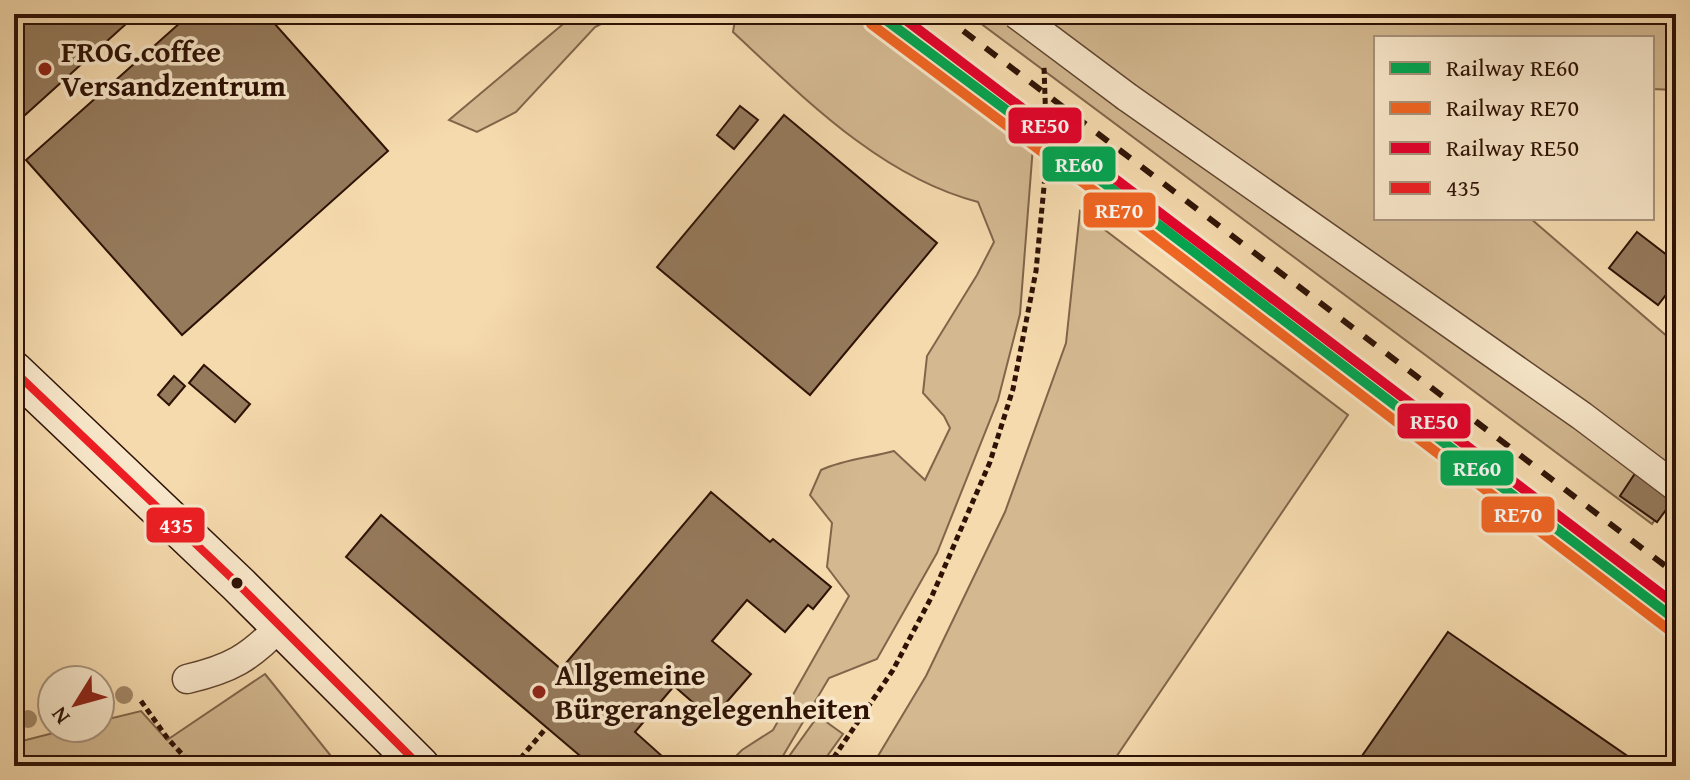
<svg xmlns="http://www.w3.org/2000/svg" width="1690" height="780" viewBox="0 0 1690 780" font-family="'Gentium Book Plus',serif">
<style>
.green{fill:#d3b890;stroke:#80654a;stroke-width:2}
.building{fill:#957a5c;stroke:#2e1205;stroke-width:2}
.lines{fill:none;stroke-linecap:round;stroke-linejoin:round}
.street-casing{stroke:#60442f;stroke-width:31}
.secondary-casing{stroke:#2e1205;stroke-width:41}
.path{stroke:#2e1205;stroke-width:5;stroke-dasharray:6 4;stroke-linecap:butt}
.street{stroke:#f8e7ca;stroke-width:28}
.secondary{stroke:#f8e7ca;stroke-width:38}
.rail{stroke:#2e1205;stroke-width:6;stroke-dasharray:14 14;stroke-linecap:butt}
.street-bridge-casing{stroke:#60442f;stroke-width:31;stroke-linecap:butt}
.street-bridge{stroke:#f8e7ca;stroke-width:28}
.bus-1-casing{stroke:#f8e7ca;stroke-width:14}
.bus-1{stroke:#ee1d23;stroke-width:8}
.rail-1-casing{stroke:#f8e7ca;stroke-width:16}
.rail-2-casing{stroke:#f8e7ca;stroke-width:16}
.rail-3-casing{stroke:#f8e7ca;stroke-width:16}
.rail-1{stroke:#00a651;stroke-width:10}
.rail-2{stroke:#f26522;stroke-width:10}
.rail-3{stroke:#e4002b;stroke-width:10}
.tree{fill:#a38868}
.poi-dot{fill:#8f2418;stroke:#f8e7ca;stroke-width:3}
.bus-dot{fill:#2e1205;stroke:#f8e7ca;stroke-width:3}
.labels{text-anchor:middle;stroke-width:7;stroke-linejoin:round;paint-order:stroke}
.poi-label{font-size:30px;font-weight:bold;fill:#2e1205;stroke:#f8e7ca;text-anchor:start}
.line-badge{stroke:#f8e7ca;stroke-width:3}
.badge-label{font-size:22px;text-anchor:middle;font-weight:bold;fill:#fff}
</style>
<rect width="100%" height="100%" fill="#f5daad"/>
<filter id="stains"><feTurbulence type="fractalNoise" baseFrequency=".0025" numOctaves="4"/><feColorMatrix values="0 0 0 0 .2 0 0 0 0 .09 0 0 0 0 .02 0 0 0 .5 -.17"/></filter>
<radialGradient id="worn" r=".72"><stop offset=".6" stop-color="#630" stop-opacity="0"/><stop offset="1" stop-color="#630" stop-opacity=".3"/></radialGradient>
<g class="green">
<path d="M 575,14 L 621,14 L 595,27 L 516,112 L 477,132 L 449,120 Z"/>
<path d="M 736,14 L 849,14 L 1033,146 L 1020,314 L 998,400 L 937,553 L 877,659 L 829,678 L 777,766 L 726,766 L 742,750 L 773,730 L 849,596 L 827,567 L 832,523 L 810,495 L 821,470 C 845,459 869,458 894,451 L 925,480 L 950,428 L 944,416 L 923,393 L 927,356 L 977,275 L 994,242 L 978,202 C 881,177 804,98 733,32 Z"/>
<path d="M 968,14 L 1676,14 L 1676,90 L 1652,89 L 1652,38 L 1376,38 L 1376,218 L 1530,218 L 1676,344 L 1676,488 L 1652,524 Z"/>
<path d="M 1080,211 L 1348,415 L 1110,766 L 872,766 L 926,676 L 1005,512 L 1066,343 Z"/>
<path d="M 265,674 L 339,766 L 14,766 L 14,743 L 73,728 L 100,728 L 100,721 L 141,711 L 167,740 Z"/>
<path d="M 818,716 L 843,734 L 820,766 L 782,766 Z"/>
</g>
<g class="building">
<path d="M 14,14 L 137,14 L 14,125 Z"/>
<path d="M 190,14 L 266,14 L 388,151 L 182,335 L 26,160 Z"/>
<path d="M 740,106 L 758,120 L 734,149 L 717,135 Z"/>
<path d="M 784,115 L 937,243 L 810,395 L 657,267 Z"/>
<path d="M 1637,232 L 1676,262 L 1676,282 L 1658,305 L 1609,268 Z"/>
<path d="M 204,365 L 250,404 L 235,422 L 189,383 Z"/>
<path d="M 174,376 L 185,386 L 169,405 L 158,395 Z"/>
<path d="M 1636,472 L 1674,499 L 1657,522 L 1620,496 Z"/>
<path d="M 711,492 L 770,542 L 773,539 L 831,587 L 813,609 L 808,605 L 785,632 L 747,600 L 712,641 L 751,674 L 712,719 L 674,686 L 635,732 L 673,766 L 592,766 L 346,557 L 381,515 L 561,669 Z"/>
<path d="M 1448,632 L 1642,766 L 1355,766 Z"/>
</g>
<g class="lines">
<defs>
<g id="street">
<path d="M 1127,97 L 1582,416 L 1676,487"/>
<path d="M 187,679 C 230,669 250,658 280,626"/>
</g>
<path id="secondary" d="M 14,371 L 239,585 L 420,766"/>
</defs>
<use href="#street" class="street-casing"/>
<use href="#secondary" class="secondary-casing"/>
<g class="path">
<path d="M 141,701 L 168,739 L 193,766"/>
<path d="M 14,754 L 25,766"/>
<path d="M 514,766 L 547,727"/>
<path d="M 828,766 L 893,670 L 932,596 L 990,462 L 1013,389 L 1036,271 L 1047,155 L 1044,67"/>
</g>
<use href="#street" class="street"/>
<use href="#secondary" class="secondary"/>
<path class="rail" d="M 941,14 L 1676,574"/>
<defs>
<path id="street-bridge" d="M 1016,14 L 1127,97"/>
</defs>
<use href="#street-bridge" class="street-bridge-casing"/>
<use href="#street-bridge" class="street-bridge"/>
<defs>
<path id="bus-1" d="M 14,371 L 239,585 L 420,766"/>
</defs>
<use href="#bus-1" class="bus-1-casing"/>
<use href="#bus-1" class="bus-1"/>
<defs>
<path id="rail-1" d="M 878,14 L 1104,183 L 1676,620"/>
<path id="rail-2" d="M 871,24 L 1097,193 L 1669,630"/>
<path id="rail-3" d="M 898,14 L 1676,605"/>
</defs>
<use href="#rail-1" class="rail-1-casing"/>
<use href="#rail-2" class="rail-2-casing"/>
<use href="#rail-3" class="rail-3-casing"/>
<use href="#rail-1" class="rail-1"/>
<use href="#rail-2" class="rail-2"/>
<use href="#rail-3" class="rail-3"/>
</g>
<g class="tree">
<circle cx="124" cy="695" r="9"/>
<circle cx="28" cy="719" r="9"/>
</g>
<g class="poi-dot">
<circle cx="45" cy="69" r="8"/>
<circle cx="539" cy="692" r="8"/>
</g>
<circle class="bus-dot" cx="237" cy="583" r="7"/>
<g class="labels">
<g class="poi-label">
<text x="61" y="62">FROG.coffee<tspan x="61" dy="34">Versandzentrum</tspan></text>
<text x="555" y="685">Allgemeine<tspan x="555" dy="34">Bürgerangelegenheiten</tspan></text>
</g>
</g>
<g class="line-badge">
<rect x="1007" y="106" width="76" height="39" rx="8" fill="#e4002b"/>
<rect x="1041" y="145" width="76" height="38" rx="8" fill="#00a651"/>
<rect x="1082" y="191" width="75" height="38" rx="8" fill="#f26522"/>
<rect x="1396" y="402" width="76" height="38" rx="8" fill="#e4002b"/>
<rect x="1439" y="449" width="76" height="38" rx="8" fill="#00a651"/>
<rect x="1480" y="495" width="76" height="39" rx="8" fill="#f26522"/>
<rect x="145" y="506" width="61" height="38" rx="8" fill="#ee1d23"/>
</g>
<g class="badge-label">
<text x="1045" y="133">RE50</text>
<text x="1079" y="172">RE60</text>
<text x="1119" y="218">RE70</text>
<text x="1434" y="429">RE50</text>
<text x="1477" y="476">RE60</text>
<text x="1518" y="522">RE70</text>
<text x="176" y="533">435</text>
</g>
<rect width="1690" height="780" fill="none" stroke="#f5daad" stroke-width="48"/>
<rect x="16" y="16" width="1658" height="748" fill="none" stroke="#2e1205" stroke-width="4"/>
<rect x="24" y="24" width="1642" height="732" fill="none" stroke="#2e1205" stroke-width="2"/>
<rect x="1374" y="36" width="280" height="184" fill="#f8e7ca" stroke="#a7927b" stroke-width="2"/>
<rect x="1390" y="62" width="40" height="12" fill="#00a651" stroke="#a7927b" stroke-width="2"/>
<text x="1446" y="76" font-size="24" fill="#2e1205">Railway RE60</text>
<rect x="1390" y="102" width="40" height="12" fill="#f26522" stroke="#a7927b" stroke-width="2"/>
<text x="1446" y="116" font-size="24" fill="#2e1205">Railway RE70</text>
<rect x="1390" y="142" width="40" height="12" fill="#e4002b" stroke="#a7927b" stroke-width="2"/>
<text x="1446" y="156" font-size="24" fill="#2e1205">Railway RE50</text>
<rect x="1390" y="182" width="40" height="12" fill="#ee1d23" stroke="#a7927b" stroke-width="2"/>
<text x="1446" y="196" font-size="24" fill="#2e1205">435</text>
<g transform="translate(76 704) rotate(233)"><circle r="38" fill="#f8e7ca" stroke="#a7927b" stroke-width="2"/>
<path d="M0-6L14 30L0 20L-14 30Z" fill="#8f2418"/>
<text y="-12" font-size="22" font-weight="bold" text-anchor="middle" fill="#2e1205">N</text>
</g>
<rect width="100%" height="100%" filter="url(#stains)"/>
<rect width="100%" height="100%" fill="url(#worn)"/>
</svg>
